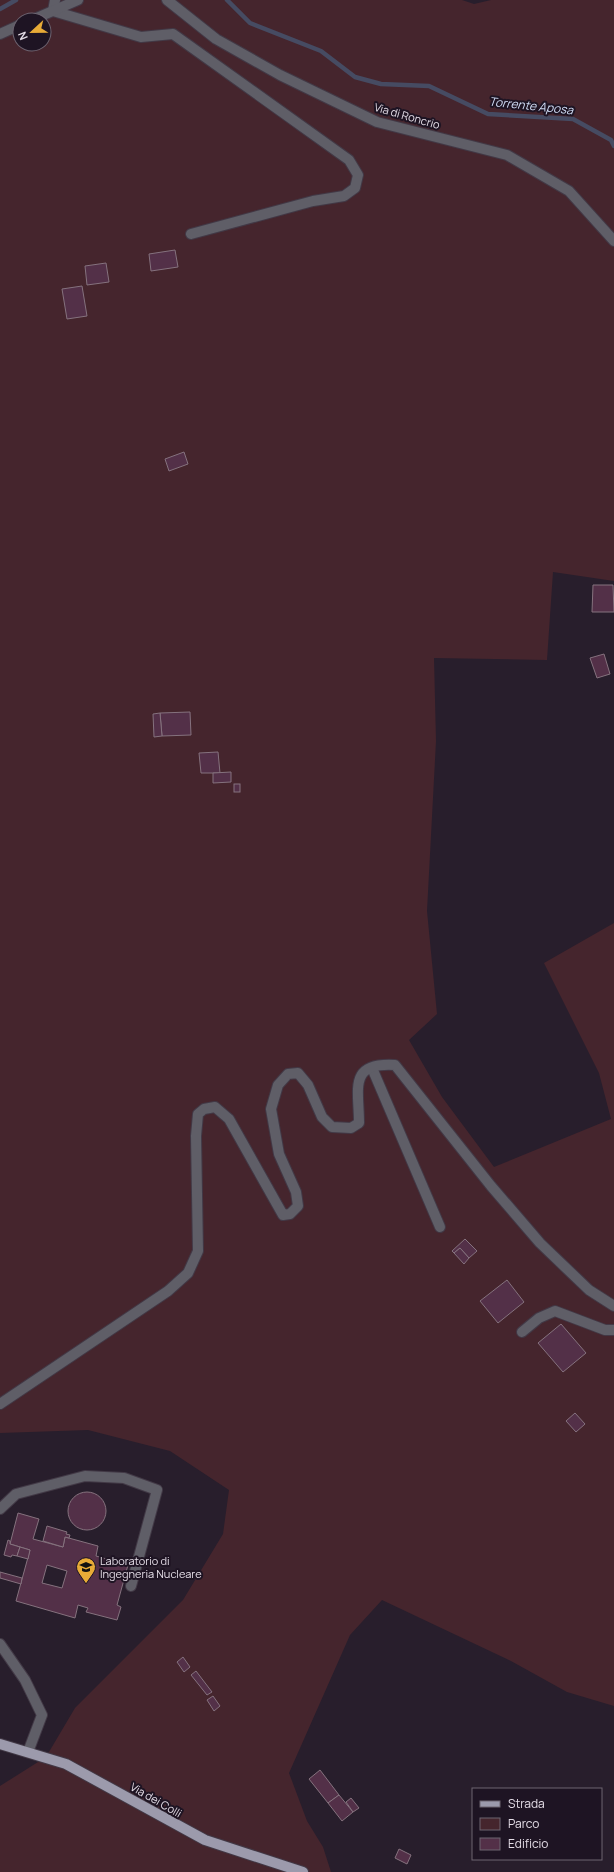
<svg xmlns="http://www.w3.org/2000/svg" width="614" height="1872" viewBox="0 0 614 1872" font-family="Manrope,sans-serif">
<style>
.green{fill:#45252d;fill-rule:evenodd}
.lines{fill:none;stroke-linecap:round;stroke-linejoin:round}
.stream{stroke:#464b62;stroke-width:4.5}
.building{fill:#533048;stroke:#85727e;fill-rule:evenodd}
.minor-casing{stroke:#423946;stroke-width:12}
.major-casing{stroke:#423946;stroke-width:12}
.minor{stroke:#5f5e67;stroke-width:10}
.major{stroke:#9c9aac;stroke-width:10}
.labels{text-anchor:middle;stroke-width:4;stroke-linejoin:round;paint-order:stroke}
.street-label{font-size:11px;fill:#e4dde7;stroke:#1e1423}
.poi-label{font-size:11px;fill:#e4dde7;stroke:#1e1423;text-anchor:start}
.water-label{font-size:12px;font-style:italic;fill:#d3dff8;stroke:#1e1423}
</style>
<rect width="100%" height="100%" fill="#281e2c"/>
<path class="green" d="M 0,0 L 462,0 L 474,4 L 491,0 L 614,0 L 614,581 L 553,572 L 547,660 L 434,658 L 436,741 L 427,911 L 437,1014 L 409,1040 L 442,1097 L 494,1167 L 611,1119 L 599,1073 L 544,963 L 614,923 L 614,1706 L 567,1692 L 511,1661 L 382,1600 L 350,1635 L 289,1773 L 307,1821 L 323,1847 L 331,1872 L 0,1872 L 0,1786 L 46,1757 L 75,1708 L 183,1600 L 223,1534 L 229,1490 L 170,1451 L 88,1430 L 0,1433 ZM 20,20 L 44,20 L 44,44 L 20,44 Z"/>
<g class="lines">
<g class="stream">
<path d="M 227,0 L 250,23 L 321,51 L 355,77 L 381,84 L 429,86 L 488,114 L 573,119 L 611,140 L 614,146"/>
<path d="M 0,9 L 16,0"/>
</g>
</g>
<g class="building">
<path d="M 175,250 L 178,267 L 151,271 L 149,254 Z"/>
<path d="M 106,263 L 109,282 L 87,285 L 85,266 Z"/>
<path d="M 82,286 L 87,316 L 67,319 L 62,289 Z"/>
<path d="M 184,452 L 188,464 L 169,471 L 165,459 Z"/>
<path d="M 593,585 L 613,585 L 614,612 L 592,612 Z"/>
<path d="M 604,654 L 610,674 L 597,678 L 590,658 Z"/>
<path d="M 190,712 L 191,735 L 162,736 L 160,713 Z"/>
<path d="M 160,713 L 162,736 L 154,737 L 153,714 Z"/>
<path d="M 218,752 L 220,773 L 201,773 L 199,753 Z"/>
<path d="M 231,772 L 231,782 L 213,783 L 213,773 Z"/>
<rect x="234" y="784" width="6" height="8"/>
<path d="M 465,1239 L 477,1251 L 469,1258 L 460,1248 L 454,1253 L 452,1251 Z"/>
<path d="M 460,1248 L 469,1258 L 464,1264 L 454,1253 Z"/>
<path d="M 507,1280 L 524,1302 L 498,1323 L 480,1301 Z"/>
<path d="M 561,1324 L 586,1353 L 563,1372 L 538,1343 Z"/>
<path d="M 575,1413 L 585,1424 L 576,1432 L 566,1421 Z"/>
<circle cx="87" cy="1511" r="19"/>
<path d="M 18,1513 L 39,1519 L 33,1539 L 63,1547 L 65,1537 L 98,1546 L 96,1556 L 128,1565 L 117,1605 L 121,1607 L 117,1620 L 86,1612 L 88,1608 L 78,1605 L 75,1618 L 16,1601 L 30,1550 L 10,1544 ZM 47,1565 L 67,1571 L 62,1588 L 42,1583 Z"/>
<path d="M 47,1526 L 67,1532 L 66,1534 L 70,1535 L 69,1538 L 65,1537 L 63,1547 L 43,1541 Z"/>
<path d="M 8,1540 L 10,1541 L 10,1544 L 20,1547 L 17,1556 L 12,1555 L 11,1557 L 4,1555 Z"/>
<path d="M 20,1547 L 30,1550 L 28,1559 L 17,1556 Z"/>
<path d="M 0,1572 L 22,1578 L 21,1584 L 0,1578 Z"/>
<path d="M 183,1657 L 190,1667 L 184,1672 L 177,1662 Z"/>
<path d="M 196,1671 L 212,1692 L 207,1695 L 191,1675 Z"/>
<path d="M 213,1696 L 220,1706 L 214,1711 L 207,1700 Z"/>
<path d="M 320,1770 L 339,1795 L 328,1803 L 309,1779 Z"/>
<path d="M 339,1795 L 353,1812 L 342,1821 L 328,1803 Z"/>
<path d="M 351,1798 L 359,1808 L 353,1812 L 346,1802 Z"/>
<path d="M 399,1849 L 411,1855 L 407,1864 L 395,1858 Z"/>
</g>
<g class="lines">
<defs>
<g id="minor">
<path d="M 55,0 L 53,11 L 141,37 L 173,34 L 349,160 L 358,175 L 355,188 L 344,196 L 313,201 L 191,234"/>
<path d="M 167,0 L 216,39 L 280,75 L 377,122 L 507,155 L 569,191 L 614,241"/>
<path d="M 32,20 L 78,0"/>
<path d="M 0,34 L 20,25"/>
<path d="M 372,1068 L 440,1227"/>
<path d="M 522,1332 L 539,1318 L 555,1311 L 605,1330 L 614,1330"/>
<path d="M 0,1404 L 168,1291 L 188,1273 L 198,1251 L 196,1136 L 198,1114 L 204,1109 L 215,1107 L 229,1119 L 283,1215 L 290,1214 L 298,1206 L 296,1192 L 279,1154 L 271,1109 L 278,1085 L 288,1074 L 298,1073 L 308,1085 L 322,1117 L 332,1127 L 351,1128 L 359,1123 C 359,1089 348,1062 395,1065 L 491,1186 L 540,1243 L 589,1290 L 614,1306"/>
<path d="M 0,1509 L 16,1494 L 85,1476 L 124,1478 L 157,1490 L 131,1586"/>
<path d="M 0,1644 L 25,1680 L 42,1715 L 28,1752"/>
</g>
<path id="major" d="M 0,1744 L 66,1764 L 205,1840 L 303,1872"/>
</defs>
<use href="#minor" class="minor-casing"/>
<use href="#major" class="major-casing"/>
<use href="#minor" class="minor"/>
<use href="#major" class="major"/>
</g>
<defs>
<symbol id="university-pin" viewBox="-11 -11 22 30"><path d="M0 17L-7.5 6A9.5 9.5 0 1 1 7.5 6Z" fill="#e8ab37" stroke="#1e1423"/><path d="M0-5L7-2L0 1L-7-2ZM-4 1L0 2.5L4 1V4Q0 6-4 4Z" fill="#111"/></symbol>
</defs>
<g fill-rule="evenodd">
<use href="#university-pin" x="75" y="1556" width="22" height="30"/>
</g>
<g class="labels">
<g class="street-label">
<text transform="translate(407 116) rotate(16)" y="4">Via di Roncrio</text>
<text transform="translate(156 1800) rotate(30)" y="4">Via dei Colli</text>
</g>
<g class="poi-label">
<text x="100" y="1565">Laboratorio di<tspan x="100" dy="13">Ingegneria Nucleare</tspan></text>
</g>
<g class="water-label">
<text transform="translate(531 106) rotate(6)" y="4">Torrente Aposa</text>
</g>
</g>
<rect x="472" y="1788" width="130" height="72" fill="#1e1423" stroke="#6d6471"/>
<rect x="480" y="1801" width="20" height="6" fill="#9c9aac" stroke="#6d6471"/>
<text x="508" y="1808" font-size="12" fill="#e4dde7">Strada</text>
<rect x="480" y="1818" width="20" height="12" fill="#45252d" stroke="#6d6471"/>
<text x="508" y="1828" font-size="12" fill="#e4dde7">Parco</text>
<rect x="480" y="1838" width="20" height="12" fill="#533048" stroke="#6d6471"/>
<text x="508" y="1848" font-size="12" fill="#e4dde7">Edificio</text>
<g transform="translate(32 32) rotate(248)"><circle r="19" fill="#1e1423" stroke="#6d6471"/>
<path d="M0-3L7 15L0 10L-7 15Z" fill="#e8ab37"/>
<text y="-6" font-size="11" font-weight="bold" text-anchor="middle" fill="#e4dde7">N</text>
</g>
</svg>
